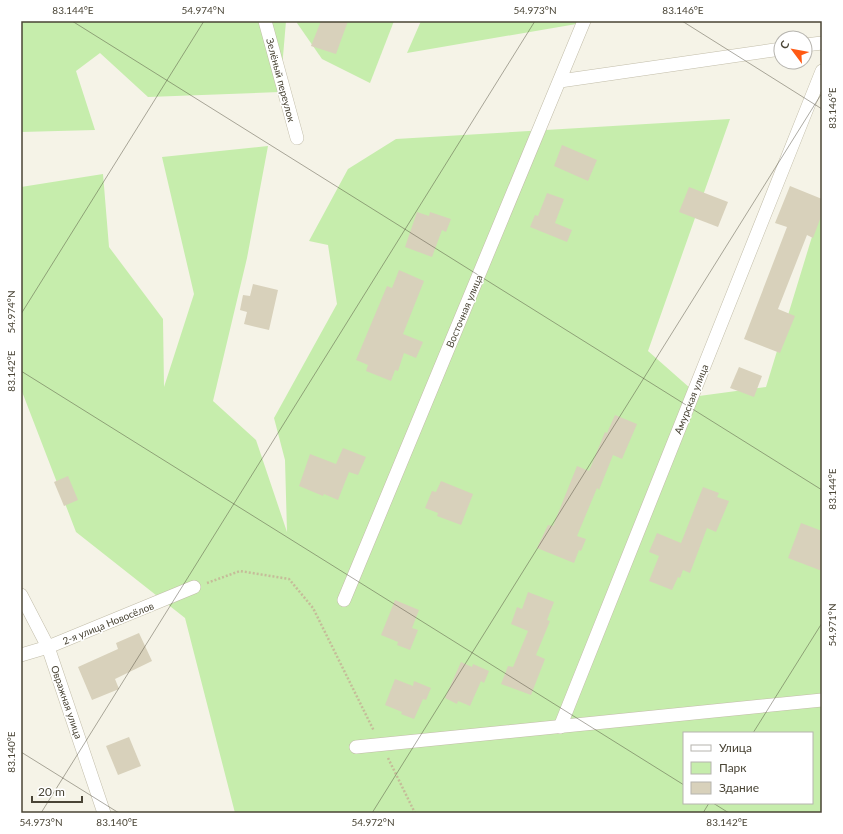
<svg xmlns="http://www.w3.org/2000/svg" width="843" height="834" viewBox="0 0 843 834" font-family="Lato,sans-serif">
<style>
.green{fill:#c6edac;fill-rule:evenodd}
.building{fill:#d8d1bb}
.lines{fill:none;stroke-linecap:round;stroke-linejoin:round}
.street-casing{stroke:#c2bda9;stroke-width:14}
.path{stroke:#c5bc99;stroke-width:2.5;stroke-dasharray:2 2;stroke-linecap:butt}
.street{stroke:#fff;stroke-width:13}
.ticks{fill:none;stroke:#494435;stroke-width:1;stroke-opacity:0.45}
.labels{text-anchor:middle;stroke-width:3;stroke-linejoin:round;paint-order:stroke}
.street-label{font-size:10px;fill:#494435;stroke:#fff}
.neatline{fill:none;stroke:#494435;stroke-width:1.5}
.ticks-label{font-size:10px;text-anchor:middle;fill:#494435}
</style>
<rect width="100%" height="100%" fill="#f5f3e7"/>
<g class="green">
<path d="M 21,21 L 286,21 L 280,92 L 148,97 L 100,53 L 76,71 L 95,130 L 21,132 Z"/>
<path d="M 298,21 L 394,21 L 370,83 L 322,59 L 297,23 Z"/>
<path d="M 421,21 L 594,21 L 407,53 Z"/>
<path d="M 730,119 L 648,351 L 699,396 L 766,387 L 822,204 L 822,813 L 235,813 L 185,618 L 76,532 L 21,389 L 21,187 L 103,174 L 109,247 L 163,319 L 164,387 L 194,294 L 162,157 L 268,146 L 247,258 L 213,401 L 256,440 L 287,532 L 285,460 L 274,418 L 337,304 L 328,245 L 309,241 L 348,169 L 396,139 ZM 684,733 L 812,733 L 812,803 L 684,803 Z"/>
</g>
<g class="building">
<path d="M 321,21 L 348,21 L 336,54 L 311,46 Z"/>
<path d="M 562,145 L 597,160 L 588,181 L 554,166 Z"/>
<path d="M 790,186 L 822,199 L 822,214 L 813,238 L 807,235 L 778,309 L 795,316 L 780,353 L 744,339 L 787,227 L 775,223 Z"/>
<path d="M 689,187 L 728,202 L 718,227 L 679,212 Z"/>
<path d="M 547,193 L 564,199 L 555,223 L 572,230 L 567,242 L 530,227 L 535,215 L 538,216 Z"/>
<path d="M 417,212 L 429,216 L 430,212 L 451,219 L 446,232 L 442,230 L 432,257 L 405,247 Z"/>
<path d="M 399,270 L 424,281 L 403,334 L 423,342 L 416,358 L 404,353 L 398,371 L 395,370 L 391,381 L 366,371 L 368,365 L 356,360 L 387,286 L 392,288 Z"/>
<path d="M 253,284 L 278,290 L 269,330 L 244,324 L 247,312 L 240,310 L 243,295 L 250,296 Z"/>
<path d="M 739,367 L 762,376 L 754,397 L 730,388 Z"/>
<path d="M 615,415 L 637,424 L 622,459 L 613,455 L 599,490 L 597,488 L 577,536 L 586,539 L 581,551 L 579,550 L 574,563 L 537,548 L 548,525 L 553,526 L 577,466 L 589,471 L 605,432 L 607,433 Z"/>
<path d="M 343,448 L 366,457 L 358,475 L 349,472 L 338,500 L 324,494 L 323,496 L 299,486 L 310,454 L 336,464 Z"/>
<path d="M 68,476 L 78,500 L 64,506 L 54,482 Z"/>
<path d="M 441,481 L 473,494 L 461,525 L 437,516 L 438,513 L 425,508 L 432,491 L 436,492 Z"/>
<path d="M 703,487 L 719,493 L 717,497 L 729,501 L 716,532 L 707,528 L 690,573 L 683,570 L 680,578 L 678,577 L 672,590 L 649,581 L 659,556 L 649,552 L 657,533 L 681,543 Z"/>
<path d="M 801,523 L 822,531 L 822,571 L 788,558 Z"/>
<path d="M 528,592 L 554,602 L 547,620 L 550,621 L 536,655 L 545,659 L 531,695 L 501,684 L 508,666 L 513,667 L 528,631 L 511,624 L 517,607 L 522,609 Z"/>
<path d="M 395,600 L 419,610 L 412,628 L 418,630 L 410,650 L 397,645 L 398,642 L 381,635 Z"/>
<path d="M 139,633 L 152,661 L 115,679 L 119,689 L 92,700 L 78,667 L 118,649 L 116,643 Z"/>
<path d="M 461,662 L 472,667 L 473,664 L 489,671 L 484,683 L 481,681 L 470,706 L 458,701 L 457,704 L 445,698 Z"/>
<path d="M 395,679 L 413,686 L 414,681 L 431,688 L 426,700 L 423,699 L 414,719 L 401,714 L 402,712 L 385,705 Z"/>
<path d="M 129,737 L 141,766 L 118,775 L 106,746 Z"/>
</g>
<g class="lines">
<defs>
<g id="street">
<path d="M 265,21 L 297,138"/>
<path d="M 805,45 L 822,43"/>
<path d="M 560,81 L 781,49"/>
<path d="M 21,595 L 48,647 L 104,813"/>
<path d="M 344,600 L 584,21"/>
<path d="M 21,655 L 48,647 L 194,587"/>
<path d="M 560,727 L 822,71"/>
<path d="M 356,747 L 822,700"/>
</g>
</defs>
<use href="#street" class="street-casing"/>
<g class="path">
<path d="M 207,583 L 240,571 L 289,579 L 313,608 L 374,731"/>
<path d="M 388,758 L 415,813"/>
</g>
<use href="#street" class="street"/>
</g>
<path class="ticks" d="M 72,21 L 822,490M 682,21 L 822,109M 21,314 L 204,21M 21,371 L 684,785M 753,733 L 822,623M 21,752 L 119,813M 713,803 L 729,813M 41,813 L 535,21M 372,813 L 822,93M 703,813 L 709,803"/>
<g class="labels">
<g class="street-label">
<text transform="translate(281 80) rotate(75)" y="4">Зелёный переулок</text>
<text transform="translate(464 311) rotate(-67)" y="4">Восточная улица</text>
<text transform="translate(691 399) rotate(-68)" y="4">Амурская улица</text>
<text transform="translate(108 623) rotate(-22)" y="4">2-я улица Новосёлов</text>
<text transform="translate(67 702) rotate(71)" y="4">Овражная улица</text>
</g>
</g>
<rect width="843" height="834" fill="none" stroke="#ffffff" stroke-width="44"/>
<rect x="683" y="732" width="130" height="72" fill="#ffffff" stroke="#b6b4ae"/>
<rect x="691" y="745" width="20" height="6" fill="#ffffff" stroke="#b6b4ae"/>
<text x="719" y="752" font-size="12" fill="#494435">Улица</text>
<rect x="691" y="762" width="20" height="12" fill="#c6edac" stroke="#b6b4ae"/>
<text x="719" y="772" font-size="12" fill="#494435">Парк</text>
<rect x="691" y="782" width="20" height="12" fill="#d8d1bb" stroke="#b6b4ae"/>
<text x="719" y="792" font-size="12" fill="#494435">Здание</text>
<g transform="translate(793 50) rotate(302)"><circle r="19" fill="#ffffff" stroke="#b6b4ae"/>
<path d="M0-3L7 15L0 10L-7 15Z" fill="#ff5a14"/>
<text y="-6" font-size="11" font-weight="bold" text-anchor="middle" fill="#494435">С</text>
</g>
<path d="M32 796v6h50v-6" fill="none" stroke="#494435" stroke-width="2"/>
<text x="38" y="796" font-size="12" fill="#494435" stroke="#ffffff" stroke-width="3" paint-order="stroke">20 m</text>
<rect x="22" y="22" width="799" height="790" class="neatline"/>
<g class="ticks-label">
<text x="73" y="14">83.144°E</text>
<text x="203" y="14">54.974°N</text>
<text x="535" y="14">54.973°N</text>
<text x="683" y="14">83.146°E</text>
<text transform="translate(832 108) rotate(-90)" y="4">83.146°E</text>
<text transform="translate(11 312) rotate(-90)" y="4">54.974°N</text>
<text transform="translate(11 371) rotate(-90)" y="4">83.142°E</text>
<text transform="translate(832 489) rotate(-90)" y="4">83.144°E</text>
<text transform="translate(832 625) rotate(-90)" y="4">54.971°N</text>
<text transform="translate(11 752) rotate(-90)" y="4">83.140°E</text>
<text x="41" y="826">54.973°N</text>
<text x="117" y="826">83.140°E</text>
<text x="373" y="826">54.972°N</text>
<text x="727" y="826">83.142°E</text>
</g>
</svg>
